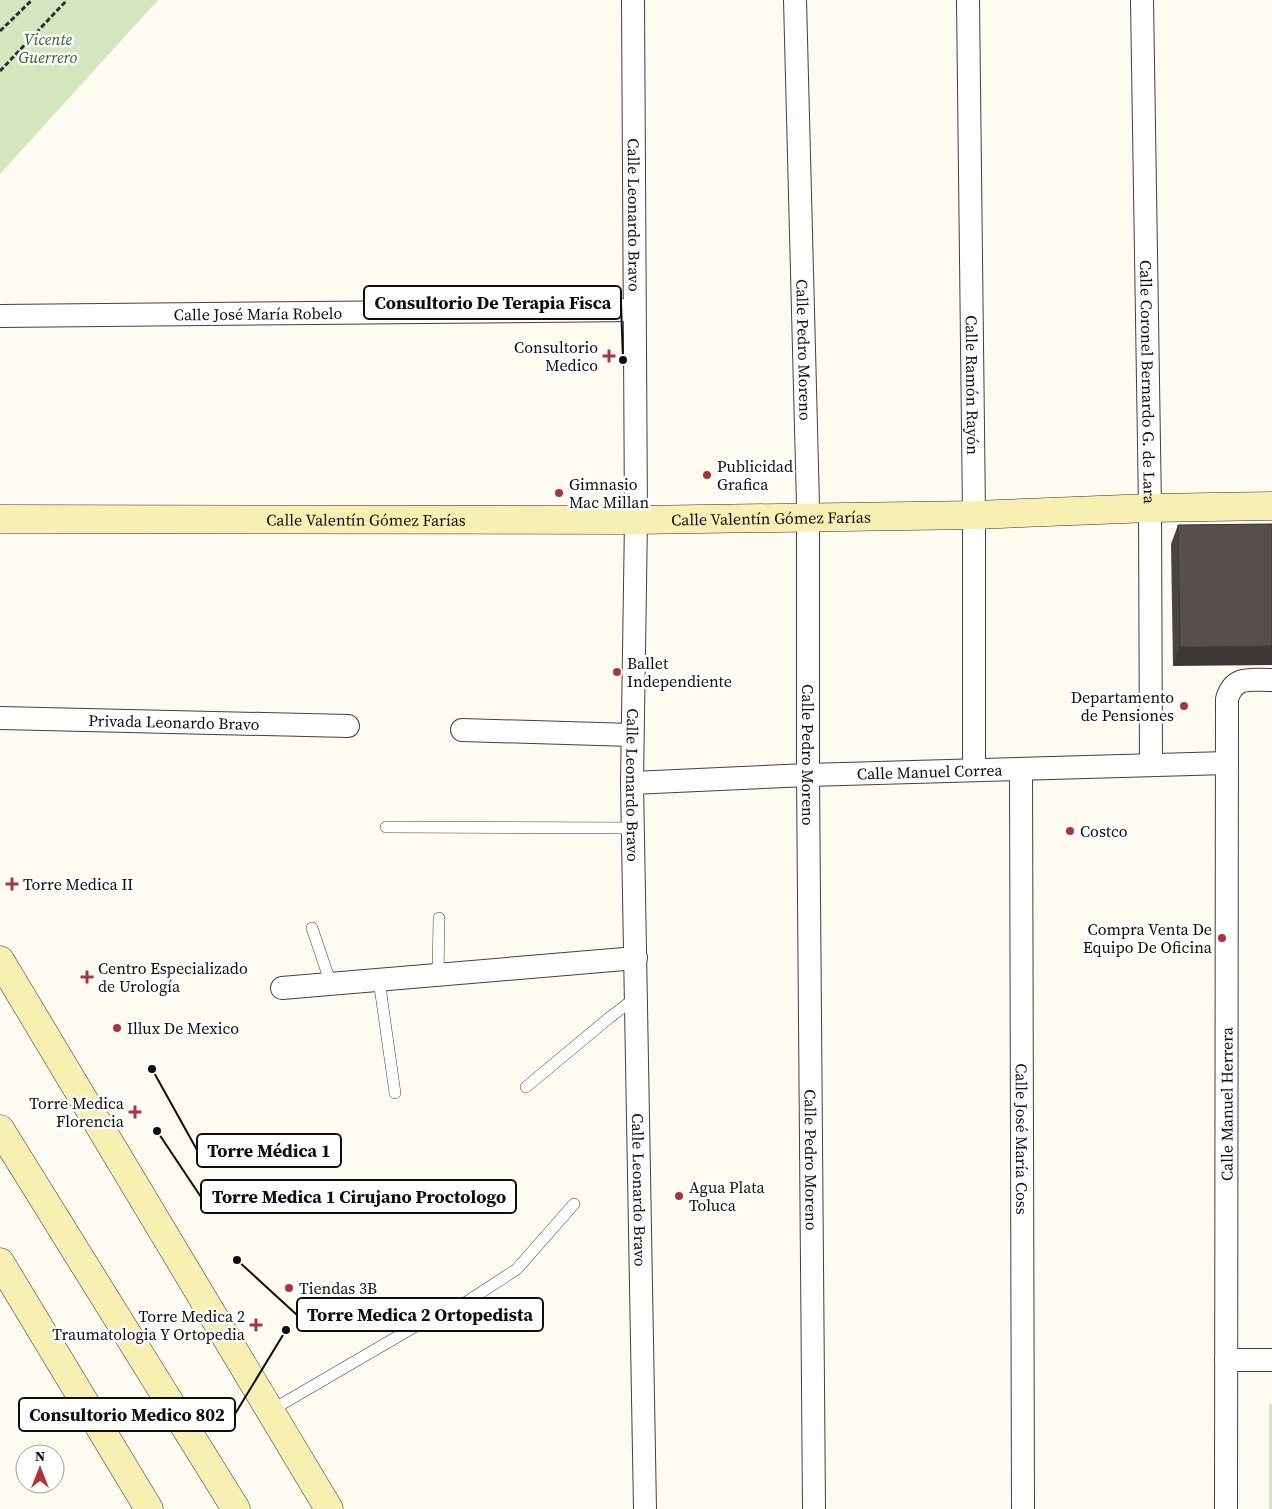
<svg xmlns="http://www.w3.org/2000/svg" width="1272" height="1509" viewBox="0 0 1272 1509" font-family="'Source Serif 4',serif">
<style>
.green{fill:#d3e6bd}
.lines{fill:none;stroke-linecap:round;stroke-linejoin:round}
.service-casing{stroke:#414141;stroke-width:12}
.minor-casing{stroke:#414141;stroke-width:24}
.secondary-casing{stroke:#303030;stroke-width:29}
.path{stroke:#303030;stroke-width:3;stroke-dasharray:5 2.5;stroke-linecap:butt}
.service{stroke:#fff;stroke-width:11}
.minor{stroke:#fff;stroke-width:22}
.secondary{stroke:#f8efb2;stroke-width:28}
.wall{fill:#4a4441}
.shaded-wall{fill:#3c3735}
.building{fill:#564f4c;stroke:#3c3735}
.poi-dot{fill:#b2323a;stroke:#fff;stroke-width:2}
.labels{text-anchor:middle;stroke-width:5;stroke-linejoin:round;paint-order:stroke}
.park-label{font-size:16px;font-style:italic;fill:#316124;stroke:#fff}
.street-label{font-size:16px;fill:#0e0e0e;stroke:#fff}
.poi-label{font-size:16px;fill:#0e0e0e;stroke:#fff;text-anchor:start}
.leader{fill:none;stroke:#0e0e0e;stroke-width:2}
.callout-dot{fill:#0e0e0e;stroke:#fff;stroke-width:2}
.callout{fill:#fff;stroke:#0e0e0e;stroke-width:2}
.callout-label{font-size:18px;text-anchor:middle;font-weight:bold;fill:#0e0e0e}
</style>
<rect width="100%" height="100%" fill="#fefbf1"/>
<g class="green">
<path d="M 0,0 L 158,0 L 0,174 Z"/>
<rect x="1269" y="1404" width="3" height="105"/>
</g>
<g class="lines">
<defs>
<g id="service">
<path d="M 386,827 L 633,828"/>
<path d="M 312,928 L 331,984"/>
<path d="M 438,975 L 439,918"/>
<path d="M 379,980 L 395,1093"/>
<path d="M 526,1087 L 609,1018 L 635,998"/>
<path d="M 270,1411 L 414,1327 L 448,1314 L 517,1269 L 574,1204"/>
</g>
<g id="minor">
<path id="s1" d="M 633,0 L 636,520 L 632,783 L 645,1509"/>
<path id="s2" d="M 795,0 L 808,505 L 808,775 L 814,1509"/>
<path id="s3" d="M 968,0 L 974,515 L 974,770"/>
<path id="s4" d="M 1142,0 L 1150,508 L 1151,765"/>
<path id="s5" d="M 0,316 L 634,310"/>
<path id="s6" d="M 0,718 L 348,726"/>
<path d="M 462,730 L 632,735"/>
<path id="s7" d="M 1021,769 L 1023,1509"/>
<path id="s8" d="M 632,783 L 808,775 L 1227,763"/>
<path d="M 282,988 L 636,958"/>
<path d="M 1226,1360 L 1272,1360"/>
<path id="s9" d="M 1226,1509 L 1227,699 C 1234,675 1251,680 1272,680"/>
</g>
<g id="secondary">
<path id="s10" d="M 0,519 L 636,520 L 974,515 L 1150,508 L 1272,506"/>
<path d="M 0,960 L 329,1509"/>
<path d="M 0,1129 L 236,1509"/>
<path d="M 0,1262 L 149,1509"/>
</g>
</defs>
<use href="#service" class="service-casing"/>
<use href="#minor" class="minor-casing"/>
<use href="#secondary" class="secondary-casing"/>
<g class="path">
<path d="M 0,31 L 32,0"/>
<path d="M 0,71 L 67,0"/>
</g>
<use href="#service" class="service"/>
<use href="#minor" class="minor"/>
<use href="#secondary" class="secondary"/>
</g>
<path class="wall" d="M 1272,524 L 1173,666 L 1171,544 L 1178,525 Z"/>
<path class="shaded-wall" d="M 1272,646 L 1272,665 L 1173,666 L 1180,647 Z"/>
<path class="building" d="M 1272,524 L 1272,646 L 1180,647 L 1178,525 Z"/>
<g class="poi-dot">
<path d="M606.5 348.5h5v5h5v5h-5v5h-5v-5h-5v-5h5z"/>
<circle cx="707" cy="475" r="5"/>
<circle cx="559" cy="493" r="5"/>
<circle cx="617" cy="672" r="5"/>
<circle cx="1184" cy="706" r="5"/>
<circle cx="1070" cy="831" r="5"/>
<path d="M9.5 876.5h5v5h5v5h-5v5h-5v-5h-5v-5h5z"/>
<circle cx="1222" cy="938" r="5"/>
<path d="M84.5 969.5h5v5h5v5h-5v5h-5v-5h-5v-5h5z"/>
<circle cx="117" cy="1028" r="5"/>
<path d="M132.5 1104.5h5v5h5v5h-5v5h-5v-5h-5v-5h5z"/>
<circle cx="679" cy="1196" r="5"/>
<circle cx="289" cy="1288" r="5"/>
<path d="M253.5 1317.5h5v5h5v5h-5v5h-5v-5h-5v-5h5z"/>
</g>
<g class="labels">
<g class="park-label">
<text x="48" y="45">Vicente<tspan x="48" dy="18">Guerrero</tspan></text>
</g>
<g class="street-label">
<text dy="6" stroke="none"><textPath href="#s1" startOffset="215">Calle Leonardo Bravo</textPath></text>
<text dy="6" stroke="none"><textPath href="#s5" startOffset="258">Calle José María Robelo</textPath></text>
<text dy="6" stroke="none"><textPath href="#s2" startOffset="350">Calle Pedro Moreno</textPath></text>
<text dy="6" stroke="none"><textPath href="#s4" startOffset="382">Calle Coronel Bernardo G. de Lara</textPath></text>
<text dy="6" stroke="none"><textPath href="#s3" startOffset="385">Calle Ramón Rayón</textPath></text>
<text dy="6" stroke="none"><textPath href="#s10" startOffset="771">Calle Valentín Gómez Farías</textPath></text>
<text dy="6" stroke="none"><textPath href="#s10" startOffset="366">Calle Valentín Gómez Farías</textPath></text>
<text dy="6" stroke="none"><textPath href="#s6" startOffset="174">Privada Leonardo Bravo</textPath></text>
<text dy="6" stroke="none"><textPath href="#s2" startOffset="755">Calle Pedro Moreno</textPath></text>
<text dy="6" stroke="none"><textPath href="#s8" startOffset="298">Calle Manuel Correa</textPath></text>
<text dy="6" stroke="none"><textPath href="#s1" startOffset="785">Calle Leonardo Bravo</textPath></text>
<text dy="6" stroke="none"><textPath href="#s9" startOffset="405">Calle Manuel Herrera</textPath></text>
<text dy="6" stroke="none"><textPath href="#s7" startOffset="370">Calle José María Coss</textPath></text>
<text dy="6" stroke="none"><textPath href="#s2" startOffset="1160">Calle Pedro Moreno</textPath></text>
<text dy="6" stroke="none"><textPath href="#s1" startOffset="1190">Calle Leonardo Bravo</textPath></text>
</g>
<g class="poi-label">
<text x="598" y="353" text-anchor="end">Consultorio<tspan x="598" dy="18">Medico</tspan></text>
<text x="717" y="472">Publicidad<tspan x="717" dy="18">Grafica</tspan></text>
<text x="569" y="490">Gimnasio<tspan x="569" dy="18">Mac Millan</tspan></text>
<text x="627" y="669">Ballet<tspan x="627" dy="18">Independiente</tspan></text>
<text x="1174" y="703" text-anchor="end">Departamento<tspan x="1174" dy="18">de Pensiones</tspan></text>
<text x="1080" y="837">Costco</text>
<text x="23" y="890">Torre Medica II</text>
<text x="1212" y="935" text-anchor="end">Compra Venta De<tspan x="1212" dy="18">Equipo De Oficina</tspan></text>
<text x="98" y="974">Centro Especializado<tspan x="98" dy="18">de Urología</tspan></text>
<text x="127" y="1034">Illux De Mexico</text>
<text x="124" y="1109" text-anchor="end">Torre Medica<tspan x="124" dy="18">Florencia</tspan></text>
<text x="689" y="1193">Agua Plata<tspan x="689" dy="18">Toluca</tspan></text>
<text x="299" y="1294">Tiendas 3B</text>
<text x="245" y="1322" text-anchor="end">Torre Medica 2<tspan x="245" dy="18">Traumatologia Y Ortopedia</tspan></text>
</g>
</g>
<path class="leader" d="M623 360L621 303M152 1069L197 1150M157 1131L201 1197M237 1260L297 1315M286 1330L235 1414"/>
<g class="callout-dot">
<circle cx="623" cy="360" r="5"/>
<circle cx="152" cy="1069" r="5"/>
<circle cx="157" cy="1131" r="5"/>
<circle cx="237" cy="1260" r="5"/>
<circle cx="286" cy="1330" r="5"/>
</g>
<g class="callout">
<rect x="364" y="286" width="257" height="33" rx="5"/>
<rect x="197" y="1134" width="144" height="33" rx="5"/>
<rect x="201" y="1180" width="315" height="33" rx="5"/>
<rect x="297" y="1298" width="246" height="33" rx="5"/>
<rect x="19" y="1398" width="216" height="33" rx="5"/>
</g>
<g class="callout-label">
<text x="493" y="309">Consultorio De Terapia Fisca</text>
<text x="269" y="1157">Torre Médica 1</text>
<text x="359" y="1203">Torre Medica 1 Cirujano Proctologo</text>
<text x="420" y="1321">Torre Medica 2 Ortopedista</text>
<text x="127" y="1421">Consultorio Medico 802</text>
</g>
<g transform="translate(40 1469)"><circle r="24" fill="#ffffff" stroke="#9f9f9f"/>
<path d="M0-4L9 19L0 12L-9 19Z" fill="#b2323a"/>
<text y="-8" font-size="14" font-weight="bold" text-anchor="middle" fill="#0e0e0e">N</text>
</g>
</svg>
